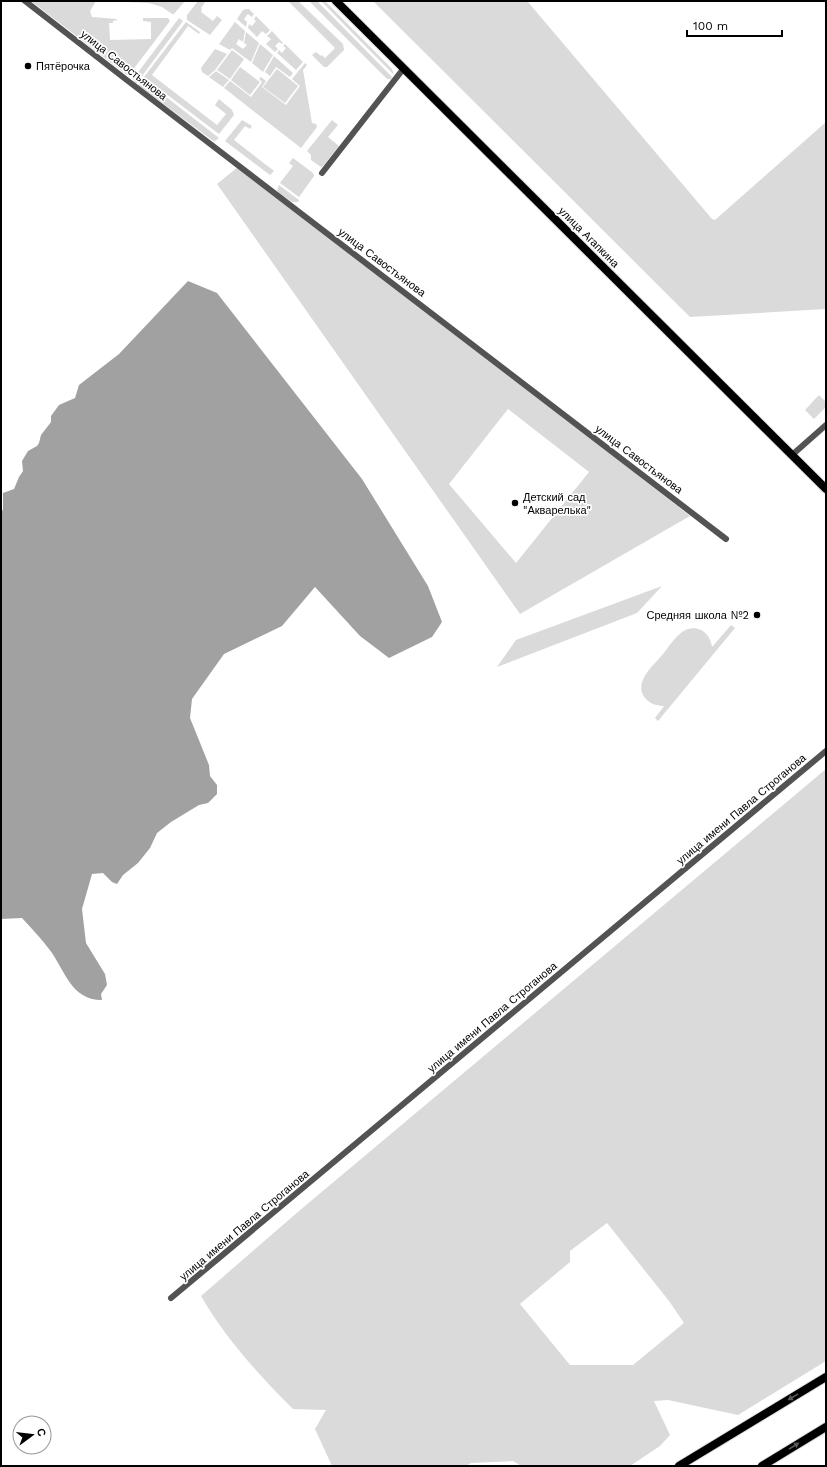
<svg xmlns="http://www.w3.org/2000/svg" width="827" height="1467" viewBox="0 0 827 1467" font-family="'Work Sans',sans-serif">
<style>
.green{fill:#dadada;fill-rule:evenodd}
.water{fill:#a1a1a1}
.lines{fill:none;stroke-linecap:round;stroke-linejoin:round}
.major-casing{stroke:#dbdbdb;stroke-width:10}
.minor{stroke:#535353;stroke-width:6}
.major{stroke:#000;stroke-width:8}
.oneway{fill:#595959}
.poi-dot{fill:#000;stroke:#fff;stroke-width:1.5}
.labels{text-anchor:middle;stroke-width:3.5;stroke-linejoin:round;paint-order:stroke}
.street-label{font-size:11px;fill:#000;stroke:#fff}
.poi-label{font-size:11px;fill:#000;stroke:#fff;text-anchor:start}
</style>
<rect width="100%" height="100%" fill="#fff"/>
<g class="green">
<path d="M 31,1 L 96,1 L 90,11 L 92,17 L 117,19 L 117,20 L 113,21 L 113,23 L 109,23 L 110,40 L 151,39 L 151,22 L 143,21 L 143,18 L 168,18 L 170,21 L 129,75 L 127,75 Z"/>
<path d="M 106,1 L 185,1 L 174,14 L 172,14 L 162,7 L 149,3 Z"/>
<path d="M 198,1 L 206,1 L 201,8 L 202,9 L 201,12 L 213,21 L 217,16 L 222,20 L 210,35 L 187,20 L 187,15 Z"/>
<path d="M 288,1 L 298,1 L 343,44 L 344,50 L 327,67 L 324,67 L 312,55 L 316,52 L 321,56 L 322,55 L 325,58 L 335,48 Z"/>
<path d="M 309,1 L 317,1 L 392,77 L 391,79 L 387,79 Z"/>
<path d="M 321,1 L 325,1 L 392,69 L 394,75 Z"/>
<path d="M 373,1 L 529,1 L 528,2 L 712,219 L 715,220 L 826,122 L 826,309 L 690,317 Z"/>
<path d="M 246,9 L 249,9 L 254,14 L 252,17 L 248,14 L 244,19 L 247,22 L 246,27 L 237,19 L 243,10 Z"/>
<path d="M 256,16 L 270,30 L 266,34 L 262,31 L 257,37 L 248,28 L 249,24 L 252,26 L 256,21 L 254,19 Z"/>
<path d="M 179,18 L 183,21 L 136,84 L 133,79 Z"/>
<path d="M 186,22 L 200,32 L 199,34 L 188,26 L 152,75 L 217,125 L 226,114 L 215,105 L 219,99 L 232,110 L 234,115 L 219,134 L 144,77 Z"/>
<path d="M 235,22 L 245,31 L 243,42 L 239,39 L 236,44 L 243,49 L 247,45 L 244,43 L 246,32 L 259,43 L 251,62 L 232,48 L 230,50 L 219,44 Z"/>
<path d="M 272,31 L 283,43 L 282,44 L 279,42 L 275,46 L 278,49 L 275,52 L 266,44 L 271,39 L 267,36 Z"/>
<path d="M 260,44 L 273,55 L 263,72 L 252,63 Z"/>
<path d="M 285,44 L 303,62 L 296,70 L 277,53 L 279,50 L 282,53 L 286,48 L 283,46 Z"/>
<path d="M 215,49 L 227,54 L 215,70 L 208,76 L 202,72 L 201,68 Z"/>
<path d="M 232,50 L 244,59 L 230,79 L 217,70 Z"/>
<path d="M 274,56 L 293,73 L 290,77 L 276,67 L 270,76 L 265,72 Z"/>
<path d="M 305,63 L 307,65 L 303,70 L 312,123 L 316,124 L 317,127 L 301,148 L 224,88 L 230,81 L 251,97 L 262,82 L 259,79 L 261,77 L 266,81 L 262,87 L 286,105 L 300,86 L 292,79 Z"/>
<path d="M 240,67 L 260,82 L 250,95 L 231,80 Z"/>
<path d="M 277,69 L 298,86 L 285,103 L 263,87 Z"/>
<path d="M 216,71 L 229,80 L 223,87 L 209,77 Z"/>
<path d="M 143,79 L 219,138 L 215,141 L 212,140 L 138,85 Z"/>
<path d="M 242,120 L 252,126 L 250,129 L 245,126 L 234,140 L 274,171 L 270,175 L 225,141 Z"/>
<path d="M 332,120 L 338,125 L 328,137 L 339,146 L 324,165 L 321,167 L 311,160 L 311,155 L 307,151 Z"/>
<path d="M 293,158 L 313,173 L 314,176 L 299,197 L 280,183 L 293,166 L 289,163 Z"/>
<path d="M 238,167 L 621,462 L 690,516 L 520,614 L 217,184 ZM 508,409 L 589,472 L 516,563 L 449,484 Z"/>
<path d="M 279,185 L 299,200 L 298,202 L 292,202 L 279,193 L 277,190 Z"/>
<path d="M 819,395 L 826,402 L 826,407 L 814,419 L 805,410 Z"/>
<path d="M 662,586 L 637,613 L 497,667 L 516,640 Z"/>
<path d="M 731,625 L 735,628 L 658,721 L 655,718 L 664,706 C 657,706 650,704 645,698 C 633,682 653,666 663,654 C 672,643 683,622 701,630 C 708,634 711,640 712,647 Z"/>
<path d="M 826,769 L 826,1361 L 738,1415 L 668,1400 L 654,1401 L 670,1435 L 660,1446 L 630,1466 L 521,1466 L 513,1461 L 471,1463 L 466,1466 L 332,1466 L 315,1429 L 326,1410 L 293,1409 C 259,1375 225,1338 201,1296 L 299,1211 ZM 607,1223 L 669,1301 L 684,1323 L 633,1365 L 570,1365 L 520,1304 L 570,1262 L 570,1251 Z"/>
</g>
<path class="water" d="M 188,281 L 217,293 L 362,479 L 428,586 L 442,622 L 432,637 L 389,658 L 360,636 L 315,587 L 282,626 L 224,654 L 192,699 L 190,718 L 209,765 L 210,776 L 217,785 L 217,794 L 208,803 L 199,805 L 171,822 L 157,833 L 150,848 L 138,863 L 123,875 L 117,884 L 112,882 L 103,873 L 92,874 L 82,909 L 86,943 L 105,974 L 107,985 L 101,994 L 102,1000 C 70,1000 65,969 49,949 C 41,938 31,928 22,918 L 1,919 L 1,514 L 3,509 L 3,493 L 14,489 L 19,477 L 23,471 L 22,461 L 28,451 L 37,446 L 39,443 L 41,435 L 51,422 L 51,416 L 59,405 L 75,398 L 79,385 L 119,354 Z"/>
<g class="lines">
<defs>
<g id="major">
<path d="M 336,1 L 826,489"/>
<path d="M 679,1466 L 826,1377"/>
<path d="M 762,1466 L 826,1427"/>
</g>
</defs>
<use href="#major" class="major-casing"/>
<g class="minor">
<path d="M 25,1 L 128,81 L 726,539"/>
<path d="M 322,173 L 404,68"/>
<path d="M 792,455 L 826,425"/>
<path d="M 171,1298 L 826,751"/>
</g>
<use href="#major" class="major"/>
</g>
<defs><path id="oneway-solid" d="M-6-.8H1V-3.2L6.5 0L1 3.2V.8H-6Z"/></defs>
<g class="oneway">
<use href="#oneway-solid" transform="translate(793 1397) rotate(149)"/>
<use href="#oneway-solid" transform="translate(794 1446) rotate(-32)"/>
</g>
<g class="poi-dot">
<circle cx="28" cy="66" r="4"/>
<circle cx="515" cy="503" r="4"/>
<circle cx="757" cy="615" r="4"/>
</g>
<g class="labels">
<g class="street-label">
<text transform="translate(124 65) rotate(38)" y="4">улица Савостьянова</text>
<text transform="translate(589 237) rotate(45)" y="4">улица Агапкина</text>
<text transform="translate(382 262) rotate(37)" y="4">улица Савостьянова</text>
<text transform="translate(639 459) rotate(37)" y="4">улица Савостьянова</text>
<text transform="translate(741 809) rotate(-40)" y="4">улица имени Павла Строганова</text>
<text transform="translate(492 1017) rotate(-40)" y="4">улица имени Павла Строганова</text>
<text transform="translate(244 1225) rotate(-40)" y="4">улица имени Павла Строганова</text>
</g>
<g class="poi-label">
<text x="36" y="70">Пятёрочка</text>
<text x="523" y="501">Детский сад<tspan x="523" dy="13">"Акварелька"</tspan></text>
<text x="749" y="619" text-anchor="end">Средняя школа №2</text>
</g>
</g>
<rect width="827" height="1467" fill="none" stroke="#000000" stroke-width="4"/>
<g transform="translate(32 1435) rotate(75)"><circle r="19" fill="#ffffff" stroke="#999999"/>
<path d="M0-3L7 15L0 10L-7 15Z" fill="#000000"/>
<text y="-6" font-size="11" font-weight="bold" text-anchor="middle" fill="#000000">С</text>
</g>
<path d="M687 30v6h95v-6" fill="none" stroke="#000000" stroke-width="2"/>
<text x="693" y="30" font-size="12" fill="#000000" stroke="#ffffff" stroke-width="3" paint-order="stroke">100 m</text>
</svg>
